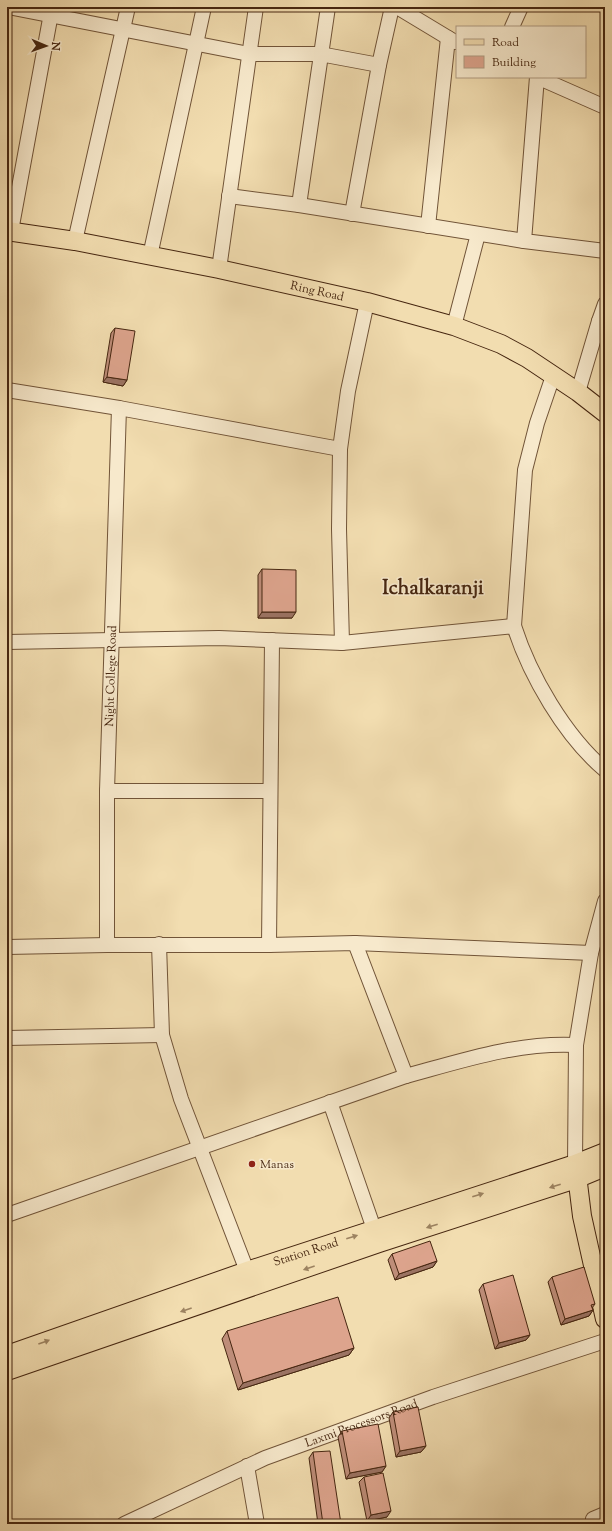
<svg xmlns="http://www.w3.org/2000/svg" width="612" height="1531" viewBox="0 0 612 1531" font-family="'Sorts Mill Goudy',serif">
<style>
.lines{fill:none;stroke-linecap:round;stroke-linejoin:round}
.minor-casing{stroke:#715438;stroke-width:16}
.major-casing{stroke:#462610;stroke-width:20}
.minor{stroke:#f7e9cc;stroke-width:14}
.major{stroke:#f2ddb0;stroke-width:18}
.wall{fill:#be8d79;stroke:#462610}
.shaded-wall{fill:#9b7363;stroke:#462610}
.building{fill:#dda48d;stroke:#462610}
.oneway{fill:#9c8260}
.poi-dot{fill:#8f2418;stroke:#f7e9cc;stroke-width:1.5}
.labels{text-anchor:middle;stroke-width:3;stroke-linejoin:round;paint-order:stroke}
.street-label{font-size:12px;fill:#462610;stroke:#f7e9cc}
.poi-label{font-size:12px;fill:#462610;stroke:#f7e9cc;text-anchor:start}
.town-label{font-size:20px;font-weight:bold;fill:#462610;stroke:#f7e9cc}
</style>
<rect width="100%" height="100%" fill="#f2ddb0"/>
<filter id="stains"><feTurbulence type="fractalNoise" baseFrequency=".005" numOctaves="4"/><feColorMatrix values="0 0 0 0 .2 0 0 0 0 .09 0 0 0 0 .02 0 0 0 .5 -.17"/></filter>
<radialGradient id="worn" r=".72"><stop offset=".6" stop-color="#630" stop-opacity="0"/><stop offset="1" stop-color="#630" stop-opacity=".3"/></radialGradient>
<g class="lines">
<defs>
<g id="minor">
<path d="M 8,7 L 249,54 L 320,54 L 379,65"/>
<path d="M 397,7 L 455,42"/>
<path d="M 512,27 L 521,7"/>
<path d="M 537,77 L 524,241 L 605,251"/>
<path d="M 537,77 L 605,107"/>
<path d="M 229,196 L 299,205 L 524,241"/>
<path d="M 299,205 L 328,7"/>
<path d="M 352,214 L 379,65 L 392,7"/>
<path d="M 428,226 L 448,38"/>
<path d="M 11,231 L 52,8"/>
<path d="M 75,241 L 128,7"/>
<path d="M 150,256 L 204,7"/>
<path d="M 219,269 L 256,7"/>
<path d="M 605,304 L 599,321 L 605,323"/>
<path d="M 454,326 L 478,234"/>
<path d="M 7,390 L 119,408 L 340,449"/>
<path d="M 578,392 L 599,321"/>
<path d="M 514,626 L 525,470 L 537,423 L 553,376"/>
<path d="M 7,642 L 219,638 L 342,643 L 514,626 C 530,676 565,736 605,770"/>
<path d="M 342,643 L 339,529 L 340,449 L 348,391 L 367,302"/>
<path d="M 107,791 L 270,791"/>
<path d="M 355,943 L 406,1076 C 461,1061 517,1042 576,1045"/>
<path d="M 159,944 L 162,1035 L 181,1099 L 247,1271"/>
<path id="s1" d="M 107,945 L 107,791 L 119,408"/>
<path d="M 269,945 L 272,640"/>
<path d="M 7,947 L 107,945 L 269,945 L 355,943 L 591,953"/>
<path d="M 7,1038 L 162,1035"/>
<path d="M 330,1102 L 374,1229"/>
<path d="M 575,1164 L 576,1045 L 591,953 L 605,901"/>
<path d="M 7,1215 L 406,1076"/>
<path d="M 247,1466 L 257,1524"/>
<path id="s2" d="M 124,1524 L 265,1458 L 433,1397 L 605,1341"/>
<path d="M 595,1524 L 593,1519 L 605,1514"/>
</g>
<g id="major">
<path id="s3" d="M 7,231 L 75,241 L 219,269 L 367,302 L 454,326 L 501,344 L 527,358 L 578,392 L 605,413"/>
<path d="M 576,1167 L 582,1216 L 605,1319"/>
<path id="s4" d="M 7,1355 L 247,1271 L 575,1164 L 605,1152"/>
<path d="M 7,1371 L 379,1243 L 576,1179 L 605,1167"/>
</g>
</defs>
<use href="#minor" class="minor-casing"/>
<use href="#major" class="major-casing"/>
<use href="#minor" class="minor"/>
<use href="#major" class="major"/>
</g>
<g class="wall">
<path d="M 115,328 L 127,380 L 123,386 L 103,382 L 111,333 Z"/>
<path d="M 262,569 L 292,618 L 258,618 L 258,575 Z"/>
<path d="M 392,1254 L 437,1261 L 433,1267 L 395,1280 L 388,1260 Z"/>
<path d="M 552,1277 L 595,1304 L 592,1308 L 593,1310 L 589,1316 L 561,1325 L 548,1282 Z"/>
<path d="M 483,1284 L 530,1335 L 526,1340 L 495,1349 L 479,1290 Z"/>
<path d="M 227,1331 L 354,1348 L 349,1355 L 238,1390 L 222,1339 Z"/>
<path d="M 393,1412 L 426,1446 L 421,1452 L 396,1457 L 389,1418 Z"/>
<path d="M 342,1431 L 386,1466 L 382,1472 L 346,1479 L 338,1437 Z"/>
<path d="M 313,1452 L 341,1524 L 318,1524 L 309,1458 Z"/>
<path d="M 364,1477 L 387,1517 L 367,1521 L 359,1482 Z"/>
</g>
<g class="shaded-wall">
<path d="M 107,377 L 127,380 L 123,386 L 103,382 Z"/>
<path d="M 262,612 L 296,612 L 292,618 L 258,618 Z"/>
<path d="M 437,1261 L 433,1267 L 395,1280 L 399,1274 Z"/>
<path d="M 593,1310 L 589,1316 L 561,1325 L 565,1319 Z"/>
<path d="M 530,1335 L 526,1340 L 495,1349 L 499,1343 Z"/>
<path d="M 354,1348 L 349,1355 L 238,1390 L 243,1383 Z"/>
<path d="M 426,1446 L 421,1452 L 396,1457 L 400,1451 Z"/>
<path d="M 386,1466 L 382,1472 L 346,1479 L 350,1473 Z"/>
<path d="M 391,1511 L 387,1517 L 367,1521 L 371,1515 Z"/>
</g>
<g class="building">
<path d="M 115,328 L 135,331 L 127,380 L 107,377 Z"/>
<path d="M 262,569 L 296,570 L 296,612 L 262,612 Z"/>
<path d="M 430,1241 L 437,1261 L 399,1274 L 392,1254 Z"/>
<path d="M 584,1267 L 595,1304 L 591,1305 L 593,1310 L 565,1319 L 552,1277 Z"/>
<path d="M 513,1275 L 530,1335 L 499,1343 L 483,1284 Z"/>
<path d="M 338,1297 L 354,1348 L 243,1383 L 227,1331 Z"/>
<path d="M 418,1407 L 426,1446 L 400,1451 L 393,1412 Z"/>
<path d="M 378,1424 L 386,1466 L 350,1473 L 342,1431 Z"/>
<path d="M 330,1451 L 341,1524 L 323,1524 L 313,1452 Z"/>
<path d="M 383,1473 L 391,1511 L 371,1515 L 364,1477 Z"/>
</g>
<defs><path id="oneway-solid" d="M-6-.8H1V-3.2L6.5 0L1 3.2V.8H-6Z"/></defs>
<g class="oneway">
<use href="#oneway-solid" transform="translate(555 1186) rotate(162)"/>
<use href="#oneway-solid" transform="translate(478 1195) rotate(-18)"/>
<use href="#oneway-solid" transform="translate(432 1226) rotate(162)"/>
<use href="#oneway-solid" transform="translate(352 1237) rotate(-18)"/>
<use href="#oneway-solid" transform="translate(309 1268) rotate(161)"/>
<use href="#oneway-solid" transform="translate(186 1310) rotate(161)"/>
<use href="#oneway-solid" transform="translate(44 1342) rotate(-20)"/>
</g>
<circle class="poi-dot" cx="252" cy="1164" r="4"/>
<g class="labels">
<g class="street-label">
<text dy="4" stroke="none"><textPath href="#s3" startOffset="316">Ring Road</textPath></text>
<text dy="4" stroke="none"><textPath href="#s1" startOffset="269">Night College Road</textPath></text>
<text dy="4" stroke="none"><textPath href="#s4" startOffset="316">Station Road</textPath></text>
<text dy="4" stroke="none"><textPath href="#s2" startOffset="258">Laxmi Processors Road</textPath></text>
</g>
<g class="poi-label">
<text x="260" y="1168">Manas</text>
</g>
<g class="town-label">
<text x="433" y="594">Ichalkaranji</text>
</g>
</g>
<rect width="612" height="1531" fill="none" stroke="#f2ddb0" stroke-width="24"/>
<rect x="8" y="8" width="596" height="1515" fill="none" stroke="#462610" stroke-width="2"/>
<rect x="12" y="12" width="588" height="1507" fill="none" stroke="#462610"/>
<rect x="456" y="26" width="130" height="52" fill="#f7e9cc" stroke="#b09b81"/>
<rect x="464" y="39" width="20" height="6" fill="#f2ddb0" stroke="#b09b81"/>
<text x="492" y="46" font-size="12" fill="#462610">Road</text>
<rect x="464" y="56" width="20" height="12" fill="#dda48d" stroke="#b09b81"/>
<text x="492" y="66" font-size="12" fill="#462610">Building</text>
<g transform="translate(46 46) rotate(92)" stroke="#f7e9cc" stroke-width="3" paint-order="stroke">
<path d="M0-3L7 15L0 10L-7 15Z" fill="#462610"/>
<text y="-6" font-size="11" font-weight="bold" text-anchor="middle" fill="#462610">N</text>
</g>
<rect width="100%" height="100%" filter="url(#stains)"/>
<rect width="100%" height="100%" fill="url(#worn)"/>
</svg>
